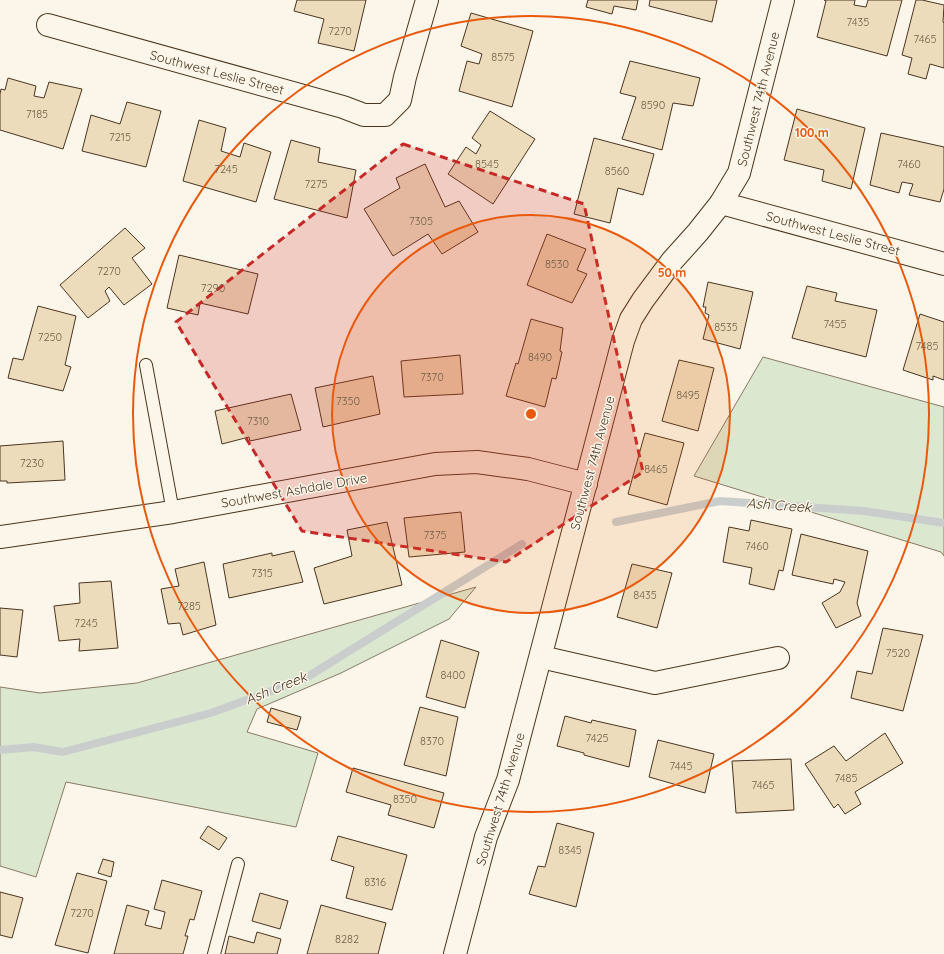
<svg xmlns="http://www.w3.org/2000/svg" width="944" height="954" viewBox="0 0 944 954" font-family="Quicksand,sans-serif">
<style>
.green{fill:#dce7d0;stroke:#887966}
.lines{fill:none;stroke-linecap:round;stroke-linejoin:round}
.stream{stroke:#c9cecd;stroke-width:8}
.building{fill:#ecdcbc;stroke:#4a3520}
.lane-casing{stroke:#4a3520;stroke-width:14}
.street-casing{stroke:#4a3520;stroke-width:24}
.lane{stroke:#fbf6e9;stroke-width:12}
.street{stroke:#fbf6e9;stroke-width:22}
.marked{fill:#c62828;fill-opacity:0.2;stroke:#c62828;stroke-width:3;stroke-dasharray:8 5;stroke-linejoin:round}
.ring{fill:none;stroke:#e8590c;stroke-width:2}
.labels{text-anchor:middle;stroke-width:3;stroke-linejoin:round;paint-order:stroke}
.number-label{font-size:11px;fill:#725f47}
.street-label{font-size:13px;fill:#4a3520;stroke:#fbf6e9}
.water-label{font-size:14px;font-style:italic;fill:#4a3520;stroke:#fbf6e9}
.centre{fill:#e8590c;stroke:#fbf6e9;stroke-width:2}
.ring-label{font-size:12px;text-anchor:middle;font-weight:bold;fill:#e8590c;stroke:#fbf6e9;stroke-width:3;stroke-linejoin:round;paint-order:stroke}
</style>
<rect width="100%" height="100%" fill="#fbf6e9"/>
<g class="green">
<path d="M 763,357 L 944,407 L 944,556 L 941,552 L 694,476 Z"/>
<path d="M 476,587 L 449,619 L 341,673 L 257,709 L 247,732 L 318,753 L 296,827 L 66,782 L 36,877 L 0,866 L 0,687 L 40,693 L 137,683 Z"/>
</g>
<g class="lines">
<g class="stream">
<path d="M 616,522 L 720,501 L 864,511 L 944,523"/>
<path d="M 0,750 L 33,747 L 63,752 L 211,713 L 304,679 L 522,544"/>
</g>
</g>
<g class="building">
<path d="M 297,0 L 366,0 L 354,51 L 318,43 L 324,19 L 294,11 Z"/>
<path d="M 588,0 L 638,0 L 636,10 L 614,6 L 612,14 L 586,7 Z"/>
<path d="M 650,0 L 717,0 L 712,22 L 649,6 Z"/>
<path d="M 824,0 L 855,0 L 854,5 L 866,7 L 868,0 L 902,0 L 887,56 L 817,37 L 826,1 Z"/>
<path d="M 916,0 L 922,0 L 944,5 L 943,22 L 944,23 L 944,68 L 930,64 L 926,79 L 908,74 L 912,58 L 902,55 Z"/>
<path d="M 471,13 L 533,31 L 512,107 L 459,91 L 467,61 L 479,64 L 482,54 L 461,46 Z"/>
<path d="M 630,61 L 700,78 L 693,106 L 673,103 L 662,150 L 622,139 L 636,97 L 620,93 Z"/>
<path d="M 8,78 L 36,86 L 34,96 L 44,98 L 49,82 L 82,89 L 63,149 L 0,130 L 0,94 L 1,89 L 5,90 Z"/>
<path d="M 127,102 L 161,111 L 146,167 L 82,151 L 91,115 L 120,124 Z"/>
<path d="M 797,109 L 865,128 L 851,189 L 822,181 L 824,170 L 784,160 Z"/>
<path d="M 490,111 L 535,139 L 493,204 L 448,174 L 466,147 L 476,154 L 481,145 L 472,138 Z"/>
<path d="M 199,120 L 226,128 L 221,151 L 240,157 L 244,143 L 271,152 L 256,202 L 183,181 Z"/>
<path d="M 881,133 L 944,147 L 944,189 L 940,202 L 909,195 L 913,184 L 902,182 L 899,193 L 870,185 Z"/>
<path d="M 594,138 L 654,154 L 643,195 L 618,188 L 610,223 L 574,214 Z"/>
<path d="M 291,140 L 320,148 L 318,162 L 356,170 L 347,218 L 274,199 Z"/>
<path d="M 425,164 L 445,207 L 459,201 L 478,232 L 442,254 L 428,234 L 393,256 L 364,209 L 400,188 L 396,178 Z"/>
<path d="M 125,228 L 145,248 L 132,258 L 152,284 L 124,305 L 109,287 L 105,291 L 110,301 L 88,318 L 60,285 Z"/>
<path d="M 547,234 L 586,249 L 577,270 L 587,274 L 572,303 L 527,285 Z"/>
<path d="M 179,255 L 258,274 L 248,314 L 200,303 L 198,315 L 167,308 Z"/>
<path d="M 708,282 L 753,292 L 740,349 L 703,339 L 709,315 L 705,313 L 706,307 L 703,307 Z"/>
<path d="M 807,286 L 837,293 L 835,301 L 877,310 L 866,357 L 792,338 Z"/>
<path d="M 38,306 L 76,316 L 65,365 L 71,367 L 63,391 L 8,378 L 13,358 L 23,360 Z"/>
<path d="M 920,314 L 944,322 L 944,380 L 933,376 L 933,380 L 903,370 Z"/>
<path d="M 531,319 L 563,328 L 560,351 L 562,352 L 556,379 L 552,378 L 545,407 L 506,396 L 516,363 L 518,364 Z"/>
<path d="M 460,355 L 463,394 L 404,397 L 401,361 Z"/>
<path d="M 679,360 L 714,368 L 698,431 L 662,421 Z"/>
<path d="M 373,376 L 380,414 L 323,427 L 315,388 Z"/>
<path d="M 291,394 L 301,430 L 250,441 L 249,437 L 222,444 L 215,411 Z"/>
<path d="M 645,433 L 684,443 L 667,505 L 628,494 Z"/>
<path d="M 63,441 L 65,480 L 7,483 L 7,481 L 0,481 L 0,446 Z"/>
<path d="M 461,512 L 465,552 L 409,557 L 404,518 Z"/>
<path d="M 751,520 L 792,529 L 783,571 L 779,570 L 774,590 L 749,584 L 752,568 L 723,562 L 729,527 L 749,531 Z"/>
<path d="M 387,522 L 402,585 L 324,604 L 314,568 L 352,556 L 347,530 Z"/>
<path d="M 801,534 L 868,551 L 857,603 L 861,616 L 836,628 L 822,603 L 840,592 L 845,582 L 834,579 L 833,584 L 792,575 Z"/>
<path d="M 294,551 L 303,582 L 229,598 L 223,564 L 272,553 L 272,556 Z"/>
<path d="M 204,562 L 216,625 L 183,635 L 180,623 L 168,624 L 161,589 L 179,586 L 175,569 Z"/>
<path d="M 632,564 L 672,573 L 657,628 L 617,617 Z"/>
<path d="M 111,581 L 118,648 L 79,651 L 80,639 L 59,641 L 54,606 L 80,603 L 79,583 Z"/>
<path d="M 0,608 L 23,610 L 17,657 L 0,655 Z"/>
<path d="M 883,628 L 923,635 L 903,711 L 851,698 L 857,671 L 872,674 Z"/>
<path d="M 441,640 L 479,652 L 465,708 L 426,697 Z"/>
<path d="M 420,707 L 458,717 L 446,776 L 404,765 Z"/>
<path d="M 271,708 L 301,717 L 297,730 L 267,722 Z"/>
<path d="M 565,716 L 591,723 L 592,720 L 636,730 L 629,767 L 584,755 L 584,753 L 557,746 Z"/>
<path d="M 885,733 L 903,763 L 855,792 L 861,804 L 845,814 L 838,804 L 834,808 L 805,764 L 834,746 L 846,761 Z"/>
<path d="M 658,740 L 714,754 L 705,793 L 649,777 Z"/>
<path d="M 791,759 L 794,810 L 736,813 L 732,761 Z"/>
<path d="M 353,768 L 444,793 L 434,828 L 388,815 L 391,805 L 346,792 Z"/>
<path d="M 557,823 L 594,833 L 576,907 L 529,894 L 538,866 L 545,867 Z"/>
<path d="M 208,826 L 227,838 L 219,850 L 200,838 Z"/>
<path d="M 338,836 L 407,855 L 392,910 L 346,898 L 354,867 L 331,860 Z"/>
<path d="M 103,859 L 114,862 L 111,877 L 98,873 Z"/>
<path d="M 77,873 L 107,881 L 88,953 L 55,945 Z"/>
<path d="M 162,880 L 202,891 L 194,920 L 190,919 L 185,936 L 188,936 L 183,954 L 114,954 L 127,905 L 149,911 L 145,925 L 161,929 L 165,912 L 154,909 Z"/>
<path d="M 0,892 L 23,898 L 12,938 L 0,935 Z"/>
<path d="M 260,893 L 288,901 L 280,929 L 252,921 Z"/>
<path d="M 321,905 L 386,923 L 378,954 L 307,954 Z"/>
<path d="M 257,932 L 281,939 L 277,954 L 225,954 L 229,936 L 254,943 Z"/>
</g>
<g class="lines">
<defs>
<g id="lane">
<path d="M 146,365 L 173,512"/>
<path d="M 214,954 L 238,864"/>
</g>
<g id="street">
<path d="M 48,25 L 343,107 L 364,115 L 385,115 L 400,100 L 405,77 L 427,0"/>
<path d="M 721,203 L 944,264"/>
<path d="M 0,537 L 173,512 L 435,464 L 477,462 L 528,469 L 586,484"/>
<path d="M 541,657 L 655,683 L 778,658"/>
<path d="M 455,954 L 486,837 L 508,780 L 623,341 L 631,319 L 643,300 L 672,261 L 698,232 L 721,203 L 739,173 L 783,0"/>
</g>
</defs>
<use href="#lane" class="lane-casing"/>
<use href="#street" class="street-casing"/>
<use href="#lane" class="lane"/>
<use href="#street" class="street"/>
</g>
<path class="marked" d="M 403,144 L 584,204 L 643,472 L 506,562 L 302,531 L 176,322 Z"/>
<circle cx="531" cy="414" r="199" fill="#e8590c" fill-opacity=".12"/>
<g class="ring">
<circle cx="531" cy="414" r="199"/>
<circle cx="531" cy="414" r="398"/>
</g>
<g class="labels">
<g class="number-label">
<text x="858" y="26">7435</text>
<text x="340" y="35">7270</text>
<text x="925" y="43">7465</text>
<text x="503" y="61">8575</text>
<text x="653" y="109">8590</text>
<text x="37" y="118">7185</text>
<text x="120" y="141">7215</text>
<text x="487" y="168">8545</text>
<text x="909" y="168">7460</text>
<text x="226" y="173">7245</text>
<text x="617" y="175">8560</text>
<text x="316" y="188">7275</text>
<text x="421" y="225">7305</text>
<text x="557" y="268">8530</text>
<text x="109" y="275">7270</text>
<text x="213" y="292">7290</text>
<text x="835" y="328">7455</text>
<text x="726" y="331">8535</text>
<text x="50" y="341">7250</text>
<text x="927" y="350">7485</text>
<text x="540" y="361">8490</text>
<text x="432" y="381">7370</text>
<text x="688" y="399">8495</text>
<text x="348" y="405">7350</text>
<text x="258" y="425">7310</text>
<text x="32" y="467">7230</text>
<text x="656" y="473">8465</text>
<text x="435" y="539">7375</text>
<text x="757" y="550">7460</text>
<text x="262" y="577">7315</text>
<text x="645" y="599">8435</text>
<text x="189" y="610">7285</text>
<text x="86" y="627">7245</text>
<text x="898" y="657">7520</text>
<text x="453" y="679">8400</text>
<text x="597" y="742">7425</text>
<text x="432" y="745">8370</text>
<text x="681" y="770">7445</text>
<text x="846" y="782">7485</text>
<text x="763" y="789">7465</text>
<text x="405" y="803">8350</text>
<text x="570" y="854">8345</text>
<text x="375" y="886">8316</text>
<text x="82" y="917">7270</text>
<text x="347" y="943">8282</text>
</g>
<g class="street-label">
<text transform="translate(217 72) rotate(15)" y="5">Southwest Leslie Street</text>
<text transform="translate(758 99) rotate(-76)" y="5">Southwest 74th Avenue</text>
<text transform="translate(833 233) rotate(15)" y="5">Southwest Leslie Street</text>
<text transform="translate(592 463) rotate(-75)" y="5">Southwest 74th Avenue</text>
<text transform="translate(294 490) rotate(-10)" y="5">Southwest Ashdale Drive</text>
<text transform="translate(500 799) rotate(-73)" y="5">Southwest 74th Avenue</text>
</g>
<g class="water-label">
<text transform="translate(779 505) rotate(4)" y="5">Ash Creek</text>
<text transform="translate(276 688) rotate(-22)" y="5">Ash Creek</text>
</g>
</g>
<circle cx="531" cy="414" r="6" class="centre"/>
<g class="ring-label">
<text x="812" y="137">100 m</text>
<text x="672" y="277">50 m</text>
</g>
</svg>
